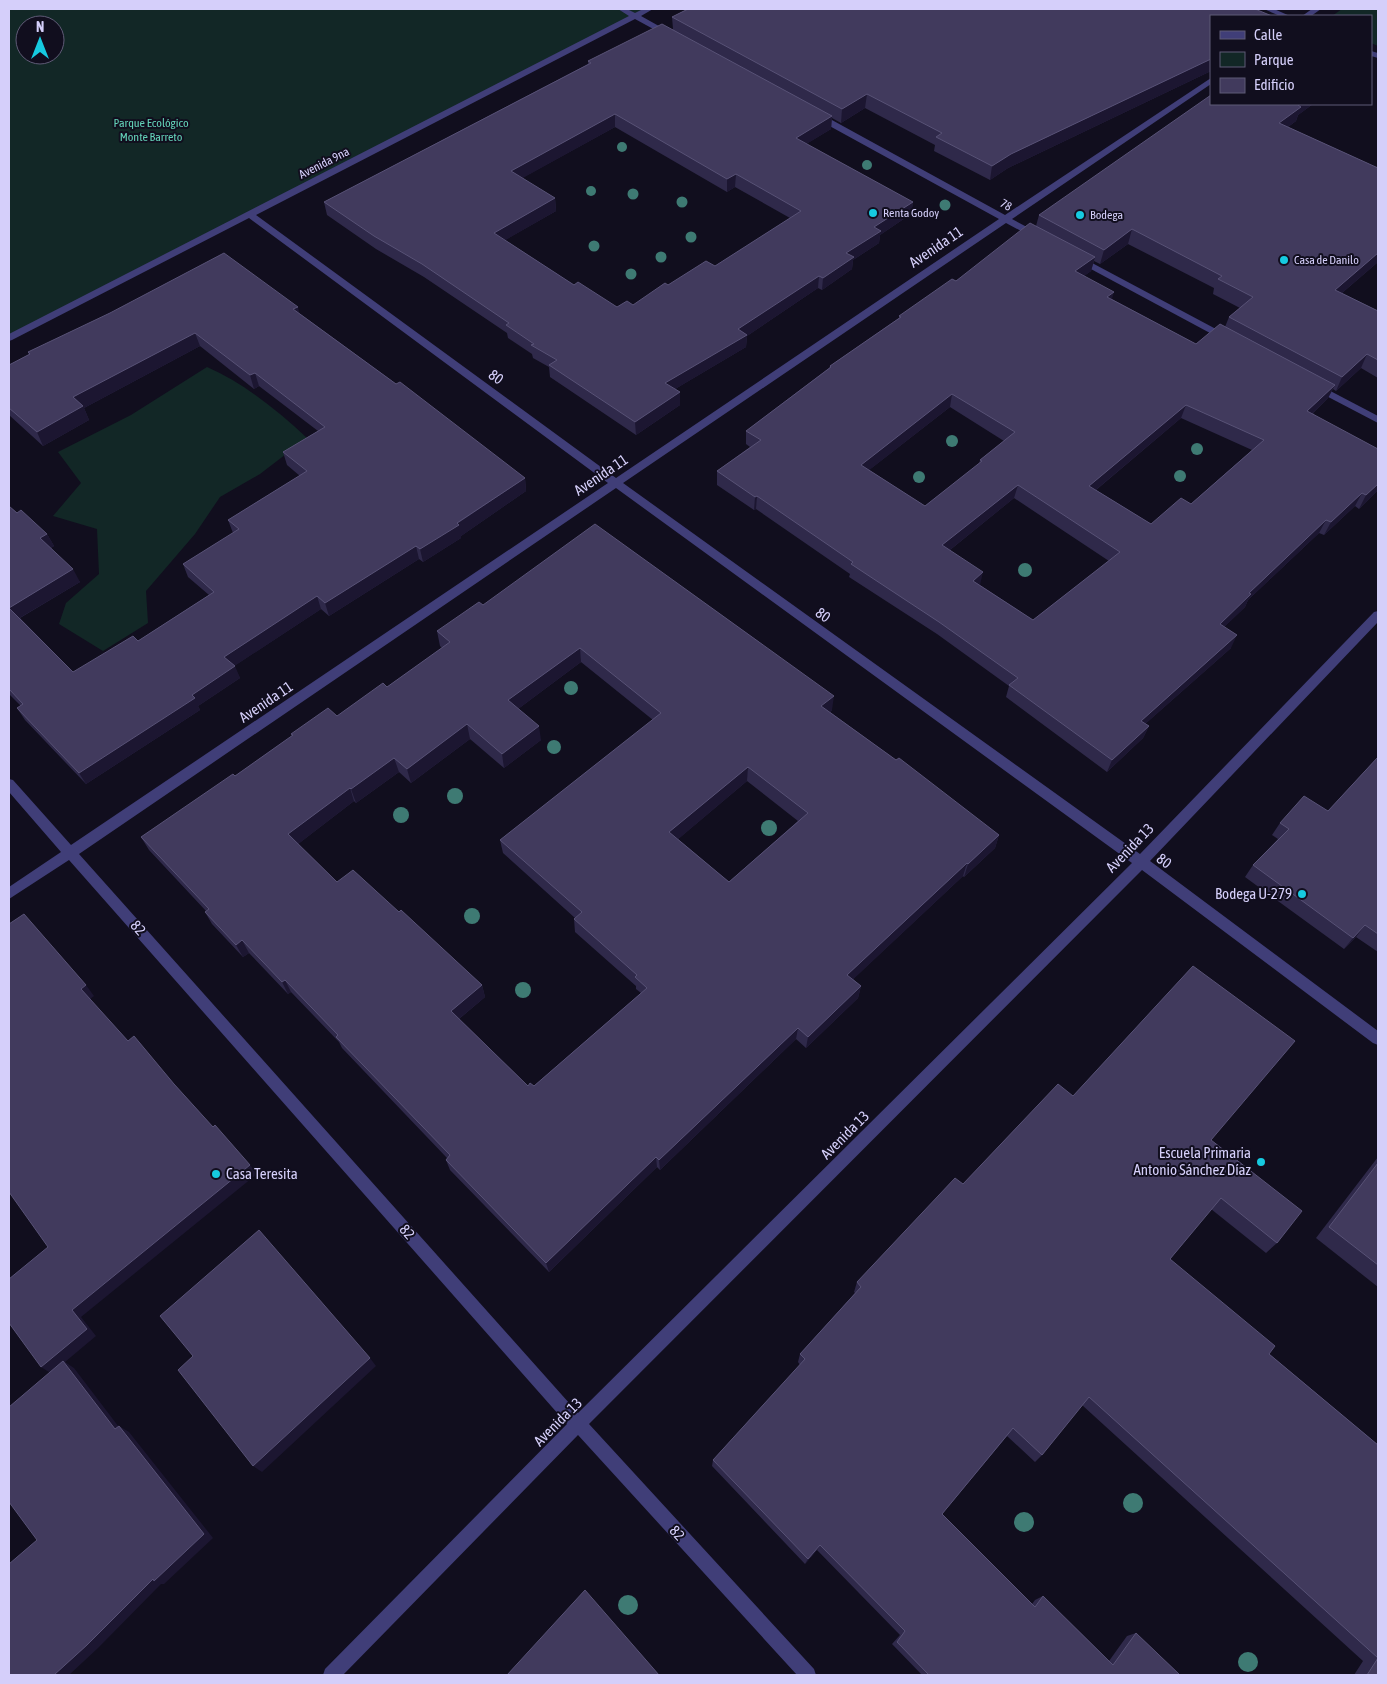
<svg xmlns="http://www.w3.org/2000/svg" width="1387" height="1684" viewBox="0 0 1387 1684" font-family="'Asap Condensed',sans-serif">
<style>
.green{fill:#122726;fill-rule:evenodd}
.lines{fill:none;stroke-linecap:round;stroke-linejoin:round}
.minor{fill:#403e78;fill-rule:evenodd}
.tree{fill:#3e7a73}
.wall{fill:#2f294a;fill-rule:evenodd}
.shaded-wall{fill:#1c1631}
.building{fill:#413a5d;stroke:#585276;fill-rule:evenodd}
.poi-dot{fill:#16cae0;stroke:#110e1e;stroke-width:2}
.labels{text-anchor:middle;stroke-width:4;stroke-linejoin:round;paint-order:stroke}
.far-park-label{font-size:12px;fill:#63d2b8;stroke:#110e1e}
.far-street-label{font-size:12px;fill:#d5cffa;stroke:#110e1e}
.far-poi-label{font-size:12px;fill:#d5cffa;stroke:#110e1e;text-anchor:start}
.street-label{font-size:15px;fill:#d5cffa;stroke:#110e1e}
.poi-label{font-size:15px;fill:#d5cffa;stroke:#110e1e;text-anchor:end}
</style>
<rect width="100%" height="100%" fill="#110e1e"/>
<g class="green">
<path d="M 9,9 L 649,9 L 9,338 ZM 25,25 L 55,25 L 55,55 L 25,55 Z"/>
<path d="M 1342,9 L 1378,9 L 1378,46 L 1371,43 L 1371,16 L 1332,16 Z"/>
<path d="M 207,367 C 244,383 278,411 307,438 L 260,474 L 220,497 L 195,534 L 146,591 L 148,623 L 103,651 L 59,624 L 66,603 L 99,574 L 97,529 L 53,516 L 81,483 L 58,452 L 131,415 Z"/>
</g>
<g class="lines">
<g class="minor">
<path d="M 618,9 L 627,9 L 635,13 L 643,9 L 653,9 L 641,16 L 675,35 L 668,37 L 635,19 L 256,215 L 616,478 L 999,219 L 815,118 L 815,114 L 821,114 L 1005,215 L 1211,78 L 1211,84 L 1012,219 L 1040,234 L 1040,238 L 1034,238 L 1006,223 L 623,483 L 1140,854 L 1374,612 L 1378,611 L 1378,622 L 1150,861 L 1378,1031 L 1378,1045 L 1373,1043 L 1142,870 L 589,1424 L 814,1669 L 816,1675 L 797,1675 L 578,1435 L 343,1675 L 323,1675 L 325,1669 L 567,1424 L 69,860 L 9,899 L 9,887 L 61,852 L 9,792 L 9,779 L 13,780 L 71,845 L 608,483 L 249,218 L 12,340 L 9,341 L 9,334 L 629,16 ZM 616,488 L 1132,863 L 578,1413 L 79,854 Z"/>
<path d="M 1264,9 L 1274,9 L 1290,16 L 1280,16 Z"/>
<path d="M 1312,9 L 1321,9 L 1311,16 L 1302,16 Z"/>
<path d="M 1371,51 L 1378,53 L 1378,58 L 1371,56 Z"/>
<path d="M 1079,256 L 1229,336 L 1231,338 L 1226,341 L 1223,340 L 1076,261 L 1074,259 Z"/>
<path d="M 1317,384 L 1378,416 L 1378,423 L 1313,389 L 1313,385 Z"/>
</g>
</g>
<g class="tree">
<circle cx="622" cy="147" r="5"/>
<circle cx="867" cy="165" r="5"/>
<circle cx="591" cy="191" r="5"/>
<circle cx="633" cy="194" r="5.5"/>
<circle cx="682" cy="202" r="5.5"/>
<circle cx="945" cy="205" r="5.5"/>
<circle cx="691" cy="237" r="5.5"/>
<circle cx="594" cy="246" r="5.5"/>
<circle cx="661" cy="257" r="5.5"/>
<circle cx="631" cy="274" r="5.5"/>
<circle cx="952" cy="441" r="6"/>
<circle cx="1197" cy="449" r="6"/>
<circle cx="1180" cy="476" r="6"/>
<circle cx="919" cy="477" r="6"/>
<circle cx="1025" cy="570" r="7"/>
<circle cx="571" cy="688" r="7"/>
<circle cx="554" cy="747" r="7"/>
<circle cx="455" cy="796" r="8"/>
<circle cx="401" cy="815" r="8"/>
<circle cx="769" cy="828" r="8"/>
<circle cx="472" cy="916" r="8"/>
<circle cx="523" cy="990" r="8"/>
<circle cx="1133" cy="1503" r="10"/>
<circle cx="1024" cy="1522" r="10"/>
<circle cx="628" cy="1605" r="10"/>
<circle cx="1248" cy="1662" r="10"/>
</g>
<g class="wall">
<path d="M 688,9 L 1260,9 L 1258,10 L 1211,16 L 1211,71 L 1008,168 L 990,180 L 934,151 L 935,145 L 865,108 L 841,123 L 832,118 L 831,129 L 806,144 L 913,202 L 911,214 L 880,235 L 879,243 L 853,260 L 852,269 L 822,290 L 818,288 L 747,336 L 746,347 L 675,389 L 680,392 L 680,405 L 636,435 L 550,377 L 549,367 L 533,358 L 532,354 L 508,338 L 507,333 L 424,277 L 376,249 L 327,215 L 324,202 L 588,64 L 588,61 L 673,29 L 672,17 ZM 615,127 L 727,192 L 735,187 L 790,218 L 715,266 L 668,285 L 633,305 L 617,307 L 574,285 L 505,240 L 556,211 L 555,198 L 522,178 Z"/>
<path d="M 1211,104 L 1313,104 L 1298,115 L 1296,121 L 1288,127 L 1378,168 L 1378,262 L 1342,293 L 1378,311 L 1378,378 L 1361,368 L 1336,391 L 1333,389 L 1328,398 L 1313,413 L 1378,490 L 1359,509 L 1355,506 L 1324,535 L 1319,533 L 1248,600 L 1245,607 L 1224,627 L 1231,648 L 1145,724 L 1149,726 L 1143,738 L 1107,772 L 1006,697 L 1009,686 L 937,634 L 849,577 L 850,574 L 756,509 L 754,510 L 717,485 L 717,471 L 750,447 L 746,444 L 746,431 L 829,368 L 830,366 L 899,318 L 899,316 L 956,281 L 1036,226 L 1039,215 ZM 1128,244 L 1214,288 L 1213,294 L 1240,308 L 1229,317 L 1225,327 L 1196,344 L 1112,299 L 1084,276 L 1091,271 L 1094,261 L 1100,264 ZM 950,407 L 1004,441 L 980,460 L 979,464 L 925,506 L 869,470 ZM 1181,418 L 1252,450 L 1191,504 L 1151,524 L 1096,490 ZM 1014,498 L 1109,561 L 1033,620 L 980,585 L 950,550 Z"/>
<path d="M 299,313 L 525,478 L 526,491 L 461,536 L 461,538 L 423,562 L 419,559 L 329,616 L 321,609 L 234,666 L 240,678 L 198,706 L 200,710 L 86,784 L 25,720 L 17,708 L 21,706 L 9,694 L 9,506 L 17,513 L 47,534 L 54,546 L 51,548 L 80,582 L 20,618 L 73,672 L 138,641 L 209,595 L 188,577 L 183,564 L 233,533 L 228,520 L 300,476 L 287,465 L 283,452 L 318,431 L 259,386 L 254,389 L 200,346 L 84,408 L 89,420 L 43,446 L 9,415 L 9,365 L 29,355 L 28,352 Z"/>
<path d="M 483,605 L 832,710 L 830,712 L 999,835 L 995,848 L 964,877 L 963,876 L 853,979 L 861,986 L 858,998 L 806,1048 L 796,1039 L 660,1170 L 657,1167 L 549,1272 L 450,1170 L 446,1160 L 447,1158 L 342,1048 L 339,1042 L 291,992 L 288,994 L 249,953 L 243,957 L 212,924 L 205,912 L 206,911 L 149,850 L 141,837 L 235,776 L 292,736 L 291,734 L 337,716 L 387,687 L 442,648 L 440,646 L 437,631 ZM 581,662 L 653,720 L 500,840 L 503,853 L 575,918 L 574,919 L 575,932 L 636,986 L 636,989 L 641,993 L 534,1086 L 528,1086 L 459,1019 L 485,997 L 482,985 L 399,912 L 337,882 L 298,844 L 354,801 L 356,803 L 399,772 L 411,783 L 470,739 L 504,768 L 541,740 L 518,709 ZM 747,781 L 798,821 L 729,882 L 678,839 Z"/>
<path d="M 1378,757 L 1378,952 L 1356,937 L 1344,949 L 1245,877 L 1253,865 L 1278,839 L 1272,835 L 1280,823 L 1328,811 Z"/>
<path d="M 1073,1096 L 1211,1140 L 1277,1243 L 1266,1253 L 1211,1209 L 1170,1259 L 1269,1354 L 1378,1445 L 1378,1675 L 1354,1675 L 1363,1661 L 1082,1405 L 1042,1455 L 1035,1462 L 1007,1436 L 942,1514 L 1032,1604 L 1035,1600 L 1043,1596 L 1109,1661 L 1127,1636 L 1136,1633 L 1180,1675 L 922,1675 L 892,1644 L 900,1635 L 817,1550 L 805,1564 L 712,1466 L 713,1460 L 800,1365 L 798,1362 L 800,1354 L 855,1293 L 854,1292 L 857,1282 L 963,1184 Z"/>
<path d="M 1378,1157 L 1378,1287 L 1316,1238 Z"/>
</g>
<g class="shaded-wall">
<path d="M 1211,59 L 1211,71 L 1008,168 L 990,180 L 992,166 L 1011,154 Z"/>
<path d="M 867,94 L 865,108 L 841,123 L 842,109 Z"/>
<path d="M 1300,104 L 1313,104 L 1298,115 L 1296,121 L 1274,137 L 1279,123 Z"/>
<path d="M 615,114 L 615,127 L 512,184 L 511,171 Z"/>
<path d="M 832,116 L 831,129 L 795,151 L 796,138 Z"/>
<path d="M 736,174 L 735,187 L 727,192 L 727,179 Z"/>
<path d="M 555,198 L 556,211 L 495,246 L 494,233 Z"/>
<path d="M 913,202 L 911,214 L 880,235 L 879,243 L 853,260 L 852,269 L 822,290 L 823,278 L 846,253 L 874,227 Z"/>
<path d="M 1132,229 L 1128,244 L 1100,264 L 1104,250 Z"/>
<path d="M 1378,253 L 1378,262 L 1329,304 L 1335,290 Z"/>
<path d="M 1095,257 L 1091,271 L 1072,285 L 1075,271 Z"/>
<path d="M 819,276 L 818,288 L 747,336 L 746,347 L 665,395 L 665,383 L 738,329 Z"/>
<path d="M 1114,292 L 1110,306 L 1107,297 Z"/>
<path d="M 298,307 L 301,320 L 293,309 Z"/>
<path d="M 195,333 L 200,346 L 84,408 L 89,420 L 43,446 L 37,432 L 73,397 Z"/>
<path d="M 1367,354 L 1361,368 L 1336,391 L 1342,377 Z"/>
<path d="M 255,373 L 259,386 L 254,389 L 250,375 Z"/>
<path d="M 1335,385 L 1328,398 L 1301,424 L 1307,411 Z"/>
<path d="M 680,392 L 680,405 L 636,435 L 635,422 Z"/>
<path d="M 952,394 L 950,407 L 859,478 L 861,465 Z"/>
<path d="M 1186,405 L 1181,418 L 1085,499 L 1089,486 Z"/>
<path d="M 525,478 L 526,491 L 461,536 L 461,538 L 423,562 L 420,549 Z"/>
<path d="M 1378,484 L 1378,490 L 1359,509 L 1366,495 Z"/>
<path d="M 1018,485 L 1014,498 L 940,558 L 942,545 Z"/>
<path d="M 1362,493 L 1355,506 L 1324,535 L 1331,522 Z"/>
<path d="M 757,496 L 756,509 L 754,510 L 755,497 Z"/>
<path d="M 1326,520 L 1319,533 L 1248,600 L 1245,607 L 1214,637 L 1220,624 L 1249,593 Z"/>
<path d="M 47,534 L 54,546 L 46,551 L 40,538 Z"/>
<path d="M 416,546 L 419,559 L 329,616 L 325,603 Z"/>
<path d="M 73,569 L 80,582 L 16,620 L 9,608 Z"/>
<path d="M 983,572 L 980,585 L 973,581 Z"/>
<path d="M 317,596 L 321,609 L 230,669 L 224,657 Z"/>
<path d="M 1237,635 L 1231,648 L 1135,733 L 1141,721 Z"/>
<path d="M 580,648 L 581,662 L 510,715 L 508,700 Z"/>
<path d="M 235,666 L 240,678 L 198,706 L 200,710 L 86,784 L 79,773 L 192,695 Z"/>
<path d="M 834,696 L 832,710 L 820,721 L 821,706 Z"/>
<path d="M 467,724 L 470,739 L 411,783 L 407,769 Z"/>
<path d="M 539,726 L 541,740 L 504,768 L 502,754 Z"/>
<path d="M 1149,726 L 1143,738 L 1107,772 L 1112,760 Z"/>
<path d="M 394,758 L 399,772 L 356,803 L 351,789 Z"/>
<path d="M 748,767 L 747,781 L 670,846 L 669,832 Z"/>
<path d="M 350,788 L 354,801 L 293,848 L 288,834 Z"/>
<path d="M 999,835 L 995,848 L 964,877 L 968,864 Z"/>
<path d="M 967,863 L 963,876 L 845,987 L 847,975 Z"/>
<path d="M 1365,925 L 1356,937 L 1344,949 L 1353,938 Z"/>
<path d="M 242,940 L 249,953 L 243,957 L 236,945 Z"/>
<path d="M 285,980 L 291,992 L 288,994 L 282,982 Z"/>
<path d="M 86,985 L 94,996 L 89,1000 L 81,989 Z"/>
<path d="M 482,985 L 485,997 L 454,1023 L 451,1011 Z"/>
<path d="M 861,986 L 858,998 L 806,1048 L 808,1037 Z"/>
<path d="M 798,1028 L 796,1039 L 660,1170 L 659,1160 Z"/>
<path d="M 656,1157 L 657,1167 L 549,1272 L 546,1263 Z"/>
<path d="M 250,1165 L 257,1174 L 81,1317 L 96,1336 L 65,1362 L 74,1368 L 125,1435 L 115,1429 L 52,1374 L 41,1367 L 72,1310 Z"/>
<path d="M 370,1358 L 376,1366 L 262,1472 L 253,1466 Z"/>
<path d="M 119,1426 L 129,1432 L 213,1538 L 164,1584 L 161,1584 L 98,1648 L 69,1675 L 54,1675 Z"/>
<path d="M 820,1545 L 817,1550 L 805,1564 L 808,1559 Z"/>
</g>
<g class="building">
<path d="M 688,9 L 1255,9 L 1272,16 L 1211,16 L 1211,59 L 1011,154 L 992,166 L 936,137 L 942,133 L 867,94 L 842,109 L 672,17 Z"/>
<path d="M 662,24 L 832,116 L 796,138 L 913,202 L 874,227 L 881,231 L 846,253 L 854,257 L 823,278 L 819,276 L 738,329 L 747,335 L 665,383 L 680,392 L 635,422 L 549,365 L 557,360 L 531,345 L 534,344 L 506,325 L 509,323 L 422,264 L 374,236 L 324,202 L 591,63 L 588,61 ZM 615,114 L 727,179 L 736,174 L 801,211 L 715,266 L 706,261 L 668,285 L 665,283 L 633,305 L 627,301 L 617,307 L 578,282 L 574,285 L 494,233 L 555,198 L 511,171 Z"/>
<path d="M 1211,95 L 1211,104 L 1300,104 L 1298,105 L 1301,107 L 1279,123 L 1378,168 L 1378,253 L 1335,290 L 1378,311 L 1378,360 L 1367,354 L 1342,377 L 1229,317 L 1253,297 L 1218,279 L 1222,276 L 1132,229 L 1104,250 L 1039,215 Z"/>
<path d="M 1030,223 L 1095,257 L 1075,271 L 1114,292 L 1107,297 L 1196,344 L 1220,324 L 1335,385 L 1307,411 L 1378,449 L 1378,484 L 1366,495 L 1362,493 L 1331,522 L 1326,520 L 1249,593 L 1251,594 L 1220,624 L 1237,635 L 1141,721 L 1149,726 L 1112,760 L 1009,685 L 1018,678 L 939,622 L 851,564 L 853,562 L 757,496 L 755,497 L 717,471 L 761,440 L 746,431 L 831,367 L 830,366 L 901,317 L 899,316 L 952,279 L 956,281 ZM 952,394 L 1015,432 L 980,460 L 982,461 L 925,506 L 861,465 ZM 1186,405 L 1264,440 L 1191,504 L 1181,498 L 1151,524 L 1089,486 ZM 1018,485 L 1120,552 L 1033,620 L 973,581 L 983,572 L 942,545 Z"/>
<path d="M 224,253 L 298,307 L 293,309 L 396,384 L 400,382 L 525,478 L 457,523 L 459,525 L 420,549 L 416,546 L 325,603 L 317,596 L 224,657 L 235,666 L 192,695 L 195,698 L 79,773 L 17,708 L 23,704 L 9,689 L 9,506 L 17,513 L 21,510 L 47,534 L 40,538 L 73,569 L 9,608 L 73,672 L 133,636 L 138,641 L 214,592 L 183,564 L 239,529 L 228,520 L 307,471 L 283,452 L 325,427 L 255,373 L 250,375 L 195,333 L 73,397 L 83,406 L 37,432 L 9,408 L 9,365 L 30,354 L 28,352 L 110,313 Z"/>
<path d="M 595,524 L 834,696 L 821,706 L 896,760 L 899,758 L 999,835 L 968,864 L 967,863 L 847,975 L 861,986 L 808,1037 L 798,1028 L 659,1160 L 656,1157 L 546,1263 L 446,1160 L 450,1155 L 336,1037 L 338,1035 L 285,980 L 282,982 L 242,940 L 236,945 L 205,912 L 209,909 L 141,837 L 233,774 L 235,776 L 293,735 L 291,734 L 328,708 L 337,716 L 383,683 L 387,687 L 450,642 L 437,631 L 479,602 L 483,605 ZM 580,648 L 661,713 L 500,840 L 582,912 L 574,919 L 637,975 L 635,977 L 647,988 L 534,1086 L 530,1083 L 528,1086 L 451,1011 L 482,985 L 401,910 L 399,912 L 353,870 L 337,882 L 288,834 L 350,788 L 351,789 L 394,758 L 407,769 L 467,724 L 502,754 L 539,726 L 508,700 ZM 748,767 L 808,813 L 729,882 L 669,832 Z"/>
<path d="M 1378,757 L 1378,934 L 1365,925 L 1353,938 L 1253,865 L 1289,829 L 1280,823 L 1304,796 L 1328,811 Z"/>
<path d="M 24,914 L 86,985 L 81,989 L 128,1041 L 134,1036 L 174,1084 L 213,1127 L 215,1125 L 250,1165 L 72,1310 L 87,1329 L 41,1367 L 9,1323 L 9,1279 L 48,1247 L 9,1192 L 9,924 Z"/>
<path d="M 1193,966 L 1295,1041 L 1211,1140 L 1302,1211 L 1277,1243 L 1221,1198 L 1170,1259 L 1275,1346 L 1269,1354 L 1378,1445 L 1378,1675 L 1367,1675 L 1378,1658 L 1089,1397 L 1042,1455 L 1013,1428 L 942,1514 L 1035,1607 L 1043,1596 L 1113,1665 L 1136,1633 L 1180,1675 L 929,1675 L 897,1642 L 905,1631 L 820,1545 L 808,1559 L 713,1460 L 805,1359 L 800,1354 L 861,1287 L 857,1282 L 955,1178 L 963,1184 L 1058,1084 L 1073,1096 Z"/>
<path d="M 1378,1163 L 1378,1265 L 1329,1227 Z"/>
<path d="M 259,1230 L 370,1358 L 253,1466 L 178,1370 L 193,1356 L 160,1316 Z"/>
<path d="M 63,1361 L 115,1429 L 119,1426 L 204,1534 L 154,1581 L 153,1579 L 87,1645 L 54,1675 L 9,1675 L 9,1564 L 37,1540 L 9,1502 L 9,1407 Z"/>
<path d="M 585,1590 L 659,1675 L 507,1675 Z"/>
</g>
<g class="poi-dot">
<circle cx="873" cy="213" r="5"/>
<circle cx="1080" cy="215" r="5"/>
<circle cx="1284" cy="260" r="5"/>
<circle cx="1302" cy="894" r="5"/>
<circle cx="1261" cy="1162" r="5"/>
<circle cx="216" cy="1174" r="5"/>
</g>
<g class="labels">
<g class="far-park-label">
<text x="151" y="127">Parque Ecológico<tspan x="151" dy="14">Monte Barreto</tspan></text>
</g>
<g class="far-street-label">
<text transform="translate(324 163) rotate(-27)" y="4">Avenida 9na</text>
<text transform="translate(1006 205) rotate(29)" y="4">78</text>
</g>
<g class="far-poi-label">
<text x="883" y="217">Renta Godoy</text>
<text x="1090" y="219">Bodega</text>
<text x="1294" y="264">Casa de Danilo</text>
</g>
<g class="street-label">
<text transform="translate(936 247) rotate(-34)" y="5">Avenida 11</text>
<text transform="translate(496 377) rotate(36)" y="5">80</text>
<text transform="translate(601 475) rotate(-34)" y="5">Avenida 11</text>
<text transform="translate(823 615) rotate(36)" y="5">80</text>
<text transform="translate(266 702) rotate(-34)" y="5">Avenida 11</text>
<text transform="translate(1130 848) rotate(-46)" y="5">Avenida 13</text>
<text transform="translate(1164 861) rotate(37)" y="5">80</text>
<text transform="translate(138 928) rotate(48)" y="5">82</text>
<text transform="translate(845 1135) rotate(-45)" y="5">Avenida 13</text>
<text transform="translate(407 1232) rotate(48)" y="5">82</text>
<text transform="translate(558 1422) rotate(-45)" y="5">Avenida 13</text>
<text transform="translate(677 1533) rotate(47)" y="5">82</text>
</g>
<g class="poi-label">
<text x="1292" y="899">Bodega U-279</text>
<text x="1251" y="1158">Escuela Primaria<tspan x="1251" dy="17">Antonio Sánchez Díaz</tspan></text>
<text x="226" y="1179" text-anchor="start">Casa Teresita</text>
</g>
</g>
<rect width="1387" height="1684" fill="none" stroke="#d5cffa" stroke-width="20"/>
<rect x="1210" y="15" width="162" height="90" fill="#110e1e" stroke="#5f5b76"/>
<rect x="1220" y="31" width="25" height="8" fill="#403e78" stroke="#5f5b76"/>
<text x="1254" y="40" font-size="15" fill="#d5cffa">Calle</text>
<rect x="1220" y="52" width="25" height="15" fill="#122726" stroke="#5f5b76"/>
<text x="1254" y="65" font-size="15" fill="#d5cffa">Parque</text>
<rect x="1220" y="78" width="25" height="15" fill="#413a5d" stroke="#5f5b76"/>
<text x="1254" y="90" font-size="15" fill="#d5cffa">Edificio</text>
<g transform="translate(40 40)"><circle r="24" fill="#110e1e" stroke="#5f5b76"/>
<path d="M0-4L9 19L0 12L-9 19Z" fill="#16cae0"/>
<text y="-8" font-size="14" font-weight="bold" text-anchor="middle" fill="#d5cffa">N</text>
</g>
</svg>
